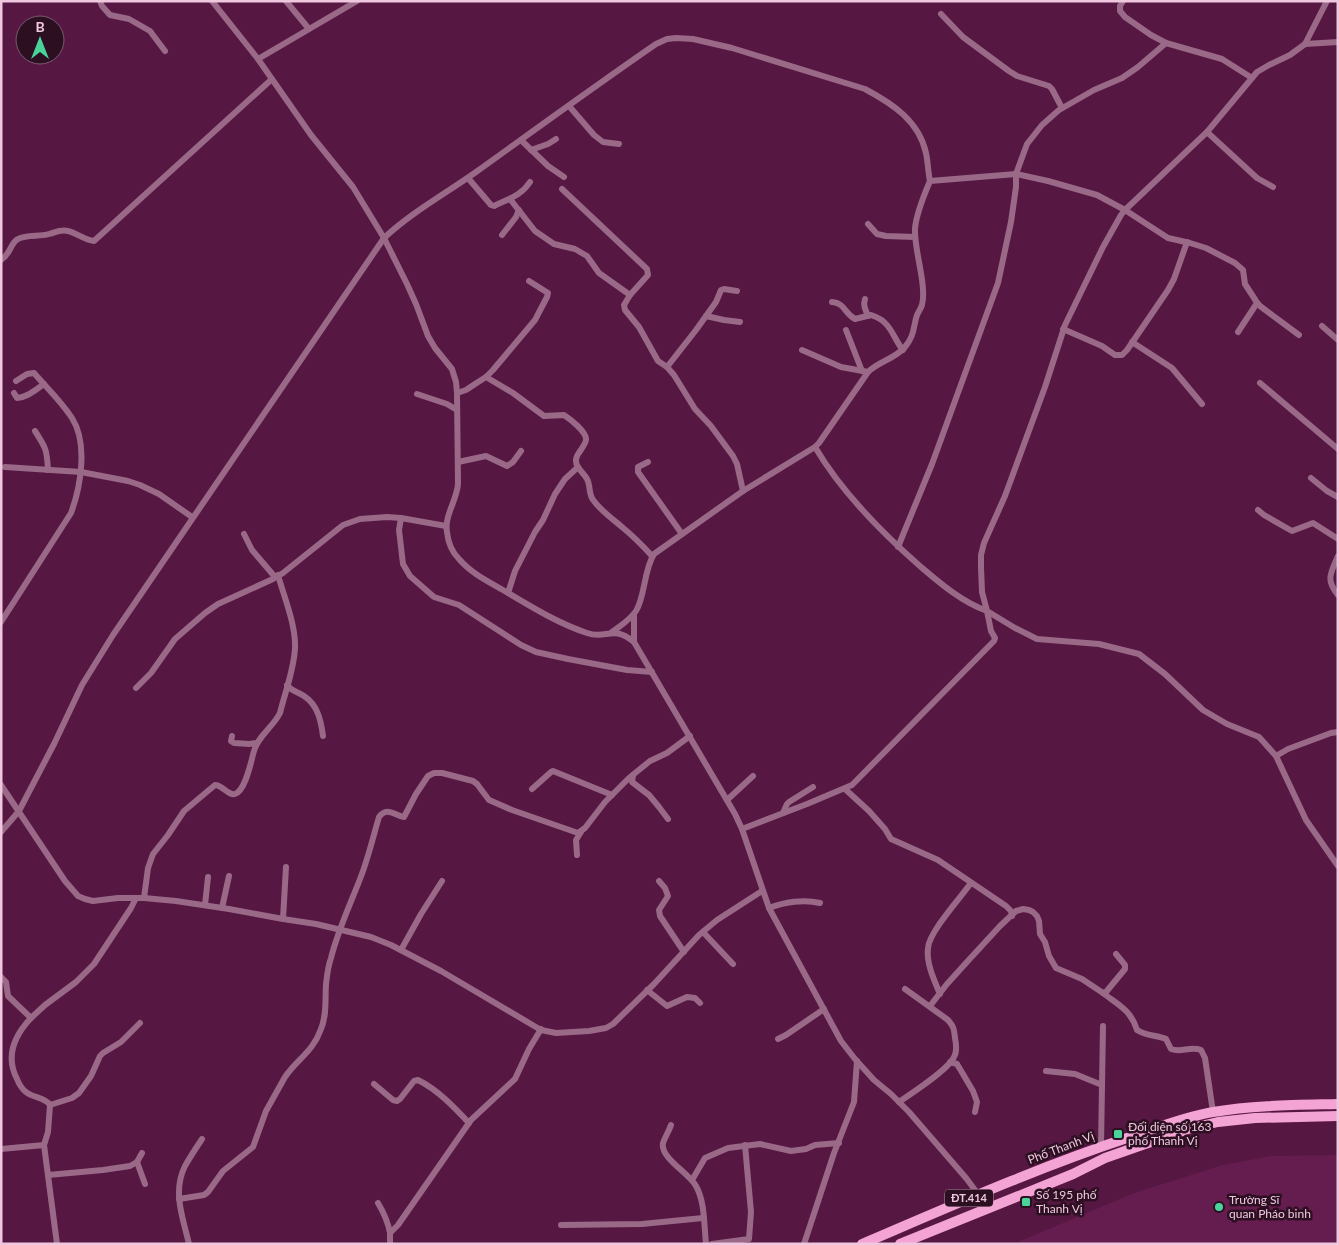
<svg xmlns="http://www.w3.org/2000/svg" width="1339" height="1245" viewBox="0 0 1339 1245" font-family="Lato,sans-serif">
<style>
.built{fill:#641d4e}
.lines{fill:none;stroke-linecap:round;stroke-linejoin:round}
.minor{stroke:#9a6987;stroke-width:6}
.primary{stroke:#f4a3d5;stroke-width:10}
.poi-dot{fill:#4ad49c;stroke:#2c1022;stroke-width:2}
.labels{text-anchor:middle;stroke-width:5;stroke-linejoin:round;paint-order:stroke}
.shield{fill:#2c1022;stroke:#b491a6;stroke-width:1}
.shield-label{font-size:11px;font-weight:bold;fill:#efc8df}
.poi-label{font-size:12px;fill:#efc8df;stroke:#2c1022;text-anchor:start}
.street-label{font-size:12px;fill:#efc8df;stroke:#2c1022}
</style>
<rect width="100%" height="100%" fill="#561743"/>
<path class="built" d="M 1338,1155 L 1338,1244 L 1013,1244 L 1134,1193 L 1223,1165 L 1271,1156 Z"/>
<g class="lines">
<g class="minor">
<path d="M 100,1 L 102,6 L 110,15 L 129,19 L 150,31 L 165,51"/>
<path d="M 212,1 L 258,59 L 311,135 L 353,187 L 384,238 L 407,284 L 416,304 L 428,336 L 435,348 L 452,369 L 456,382 L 457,393 L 458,484 C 457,500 444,516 447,532 C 448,542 452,552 459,559 C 471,573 487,581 503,590 C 530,606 557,623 587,633 C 607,640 612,624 634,642 L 735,814 L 742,829 L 769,908 L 841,1041 L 855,1059 L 874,1080 L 891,1094 L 909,1112 L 966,1178 L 978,1194"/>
<path d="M 286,1 L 309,29"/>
<path d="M 1123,1 L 1120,6 L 1120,11 L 1125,17 L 1151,35 L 1166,43 L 1222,59 L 1252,78"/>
<path d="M 1327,1 L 1305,44 L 1290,55 L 1269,65 L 1257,72 L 1207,132 L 1125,210 L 1121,215 L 1103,247 L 1065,325 L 1045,387 L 1005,496 L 984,543 L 981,555 L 981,567 L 982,592 L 987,611 L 1015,628 L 1037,639 L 1099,644 L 1139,654 L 1165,674 L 1203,710 L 1227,724 L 1259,737 L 1276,756 L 1306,820 L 1338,866"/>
<path d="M 941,14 L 963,37 L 1009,71 L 1017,76 L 1049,86 L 1052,89 L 1062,108"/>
<path d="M 1305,44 L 1338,42"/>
<path d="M 258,59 L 357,1"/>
<path d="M 569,106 L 594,135 L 603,142 L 619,144"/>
<path d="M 1207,132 L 1257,178 L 1273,187"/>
<path d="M 521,140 L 548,166 L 564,177"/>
<path d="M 531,150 L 548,144 L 556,139"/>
<path d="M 468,178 L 491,205 L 494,206 C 508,199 521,196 530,182"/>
<path d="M 562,189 L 647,269 L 648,275 L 630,295 L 624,305 L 625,310 L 639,327 L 658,361 L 667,367 L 674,375 L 695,409 L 711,426 L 733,456 L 737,464 L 743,491 L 654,554 C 644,569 645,597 636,611 C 630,620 620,626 612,632"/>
<path d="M 510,199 L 535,231 L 554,244 L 575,249 L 587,256 L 599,273 L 630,295"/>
<path d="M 868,224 L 877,234 L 886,236 L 915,237"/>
<path d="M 502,235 L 516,217 L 519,210"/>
<path d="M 1,260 C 11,254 10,243 18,239 C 27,234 39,237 49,234 C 56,232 61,229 68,231 C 77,233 84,240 94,241 L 272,79"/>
<path d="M 865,299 C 863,305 865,309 868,316"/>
<path d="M 832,302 C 845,303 844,313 855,319 L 871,315 C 877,317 882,319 886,324 C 893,331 896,342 903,350"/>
<path d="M 706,316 L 724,320 L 740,322"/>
<path d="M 1322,326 L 1338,340"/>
<path d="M 1063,329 L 1102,346 L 1115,355 L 1122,355 L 1127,350 L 1168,290 L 1174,279 L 1187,242"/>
<path d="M 846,330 L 862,371"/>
<path d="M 1238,332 L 1257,303"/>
<path d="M 1132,342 L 1172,368 L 1202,404"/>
<path d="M 802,350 L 841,367 L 868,372"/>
<path d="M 667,367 L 696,330 L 716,302 L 721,290 L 724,289 L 737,291"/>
<path d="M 486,377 L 513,393 L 544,416 L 564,415 C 570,419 587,432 586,440 C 584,450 571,456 578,467 C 581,472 585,475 587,479 C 591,486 588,495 594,501 C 601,511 613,519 622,527 C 633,536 643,546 652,556"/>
<path d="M 1260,383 L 1338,449"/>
<path d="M 14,393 L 17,398 C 28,397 35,390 44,384"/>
<path d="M 457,393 L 466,390 L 475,384 L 486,377 L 493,370 L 535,320 L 547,297 L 548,293 L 529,281"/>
<path d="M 417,394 L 447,404 L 457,410"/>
<path d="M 35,431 C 46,448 47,450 48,470"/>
<path d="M 815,447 L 819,443 L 868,372 C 879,361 895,359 905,347 C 915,335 913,327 917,315 C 919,311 921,308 922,305 C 927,285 914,250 915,229 C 916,214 924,195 930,181 L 1016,174 L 1048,181 L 1097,195 L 1125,210 L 1168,238 L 1190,243 L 1206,248 L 1235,263 L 1243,270 L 1245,284 L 1256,301 L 1260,306 L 1299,335"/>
<path d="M 458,462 L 486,456 L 507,466 L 513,462 L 521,451"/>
<path d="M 648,462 L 638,467 L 638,472 L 682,534"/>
<path d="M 5,467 L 81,472 L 128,481 L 140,485 L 159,494 L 192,517"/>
<path d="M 1311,478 L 1327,491 L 1338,497"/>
<path d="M 1258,510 L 1264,515 L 1292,531 L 1313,523 L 1338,539"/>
<path d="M 401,518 L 399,530 L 403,564 L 410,576 L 434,597 L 459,605 L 521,645 L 536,652 L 568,659 L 627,670 L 652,672"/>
<path d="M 244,534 L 252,550 L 275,577"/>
<path d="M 898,547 L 932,464 L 998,283 L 1011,222 L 1016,187 L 1016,174 L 1027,144 L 1042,125 L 1059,110 L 1094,90 L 1122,78 L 1138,67 L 1166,43"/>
<path d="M 1338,556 C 1331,573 1325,579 1338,595"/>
<path d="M 508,593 L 515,571 L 535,532 L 543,520 L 555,494 L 565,479 L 578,467"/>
<path d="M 1,622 L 71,513 C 81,486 88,443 72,418 C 61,401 46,387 34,373 L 27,374 L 16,381"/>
<path d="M 634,642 L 634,614"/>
<path d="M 287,685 C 291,691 298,692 304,696 C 318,705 321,721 323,736"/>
<path d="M 136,688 L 151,673 L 175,639 L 205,613 L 218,604 L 273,579 L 283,573 L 343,525 L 360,519 L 387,517 L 401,518 L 446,526"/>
<path d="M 232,736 L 231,741 L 234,743 L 249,744 L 257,743"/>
<path d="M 1276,756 L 1288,749 L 1331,733 L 1338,732"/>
<path d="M 633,775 L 632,782 L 649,795 L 659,807 L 668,819"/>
<path d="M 1,785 L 65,881 L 78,896 L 85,899 L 93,901 L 118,898 L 144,898 L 176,901 L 229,909 L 283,919 L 316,924 L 371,937 L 391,945 L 441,971 L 541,1030 L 556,1033 L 589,1031 L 606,1028 L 613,1024 L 654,984 L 699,935 L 717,920 L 762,891"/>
<path d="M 532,789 L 551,772 L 553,771 L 612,795"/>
<path d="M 845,789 L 869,811 L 885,829 L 891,839 L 938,860 L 1006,906 L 1011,911 L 1012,916"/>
<path d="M 727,800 L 753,776"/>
<path d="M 783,813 L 787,804 L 789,802 L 813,787"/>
<path d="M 742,829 L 807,804 L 852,785 L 994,641 L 995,638 L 991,631 L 987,611 C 962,602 941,584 921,567 C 881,532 842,493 815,447 L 743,491"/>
<path d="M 1,832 L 19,811 L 54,744 L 82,685 L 113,635 L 384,238 C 412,212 445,194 476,172 C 536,129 595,86 656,44 L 667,39 L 676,38 L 693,39 L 732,48 L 865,89 C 893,104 919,121 926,153 C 928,162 928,172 930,181"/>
<path d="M 577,855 L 576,840 L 581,832"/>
<path d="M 659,881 L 665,888 L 668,896 L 659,910 L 660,916 L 684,952"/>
<path d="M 144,898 L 148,868 L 153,854 L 168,835 L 184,811 L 215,785 C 222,785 229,796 235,794 C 246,790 251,761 254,751 C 258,736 273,727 280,713 C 285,692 294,670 295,648 C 296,625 284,597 278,575"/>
<path d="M 205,905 L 208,877"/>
<path d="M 222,908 L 229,876"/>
<path d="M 769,908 C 784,902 804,899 820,903"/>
<path d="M 283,919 L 286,867"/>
<path d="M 703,932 L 733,964"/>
<path d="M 401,950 L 421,914 L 442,881"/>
<path d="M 1,977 L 6,982 L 8,996 L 31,1018 C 14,1036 5,1056 17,1079 C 19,1084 22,1089 26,1092 C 33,1098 45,1097 50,1105 L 48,1132 L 44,1145 L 57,1244"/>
<path d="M 647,990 L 667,1006 L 687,997 L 695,998 L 700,1003"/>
<path d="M 1103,993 C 1118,1005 1131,1010 1137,1030 C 1146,1036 1157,1035 1166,1039 L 1171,1049 C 1181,1053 1190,1046 1201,1050 L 1205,1058 L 1213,1112"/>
<path d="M 940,994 C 934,980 926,963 928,948 C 929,932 961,897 971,883"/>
<path d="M 930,1006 L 947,984 L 966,963 L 1000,926 L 1016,911 L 1023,909 L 1029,910 L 1033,912 L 1037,916 L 1039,921 L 1040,934 L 1045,942 L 1049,956 L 1056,968 L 1082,979 L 1103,993 L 1106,992 L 1125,969 L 1125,965 L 1116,954"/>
<path d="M 31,1018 L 45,1005 L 76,982 L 94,964 L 131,908 L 136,898"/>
<path d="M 778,1039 L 786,1035 L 824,1009"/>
<path d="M 950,1062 L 957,1064 L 960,1069 L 973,1091 L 977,1102 L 975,1112"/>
<path d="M 1046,1071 L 1075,1074 L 1102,1085"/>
<path d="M 374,1084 L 393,1100 L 397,1101 L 400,1099 L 414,1081 L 418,1080 C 438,1090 454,1107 469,1123"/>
<path d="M 899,1102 C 912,1093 948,1070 954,1057 C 957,1052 956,1043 955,1038 C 954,1029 954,1027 948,1020 L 905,989"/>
<path d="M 50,1105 L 72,1098 L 79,1093 L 91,1076 L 100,1056 L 103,1053 L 121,1042 L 140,1023"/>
<path d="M 671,1125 C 669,1131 665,1137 663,1143 C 660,1158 689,1173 696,1186 C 705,1202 704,1225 706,1244"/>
<path d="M 1101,1146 L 1103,1026"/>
<path d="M 1,1149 L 44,1145"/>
<path d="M 137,1162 L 145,1184"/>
<path d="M 48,1175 L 103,1170 L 130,1166 L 137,1162 L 142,1153"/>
<path d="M 692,1180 L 705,1158 L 728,1148 L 760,1144 L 791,1151 L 806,1149 L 815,1145 L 839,1143"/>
<path d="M 179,1199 L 204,1195 L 208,1192 L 223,1171 L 253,1147 L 266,1111 L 285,1077 C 297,1059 313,1052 321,1029 C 327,1015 325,999 326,984 C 327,975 328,966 331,958 C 338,930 350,905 360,879 C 368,859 373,837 379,817 C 387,806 394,815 404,817 L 416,794 L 428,776 L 434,773 L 442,773 L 473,781 L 477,784 L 489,800 L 512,810 L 578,833 L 585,828 L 605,802 L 629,778 L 650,761 L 667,753 L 690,736"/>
<path d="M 378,1203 C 384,1213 388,1222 390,1233"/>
<path d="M 561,1225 L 642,1224 L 703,1218"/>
<path d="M 189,1244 C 183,1218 172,1192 185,1166 C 190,1157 196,1148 202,1139"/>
<path d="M 390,1244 L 390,1233 L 398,1225 L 471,1120 L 515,1079 L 529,1049 L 541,1029"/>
<path d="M 712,1244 L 749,1239 L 751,1212 L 745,1145"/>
<path d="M 804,1244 L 834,1153 L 854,1102 L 857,1061"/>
</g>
<g class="primary">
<path d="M 862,1244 C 951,1206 1039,1167 1130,1137 C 1157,1128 1184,1117 1213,1112 C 1254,1105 1296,1105 1338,1104"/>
<path d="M 900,1244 L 1073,1174 L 1105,1158 L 1188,1129 L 1218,1122 L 1255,1118 L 1338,1116"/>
</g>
</g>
<g class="poi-dot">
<rect x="1113" y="1129" width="10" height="10" rx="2.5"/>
<rect x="1021" y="1197" width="10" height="10" rx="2.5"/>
<circle cx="1219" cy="1207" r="5"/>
</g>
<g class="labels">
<rect class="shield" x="945" y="1189.5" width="48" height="17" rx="4"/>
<g class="shield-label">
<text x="969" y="1202">ĐT.414</text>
</g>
<g class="poi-label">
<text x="1128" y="1131">Đối diện số 163<tspan x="1128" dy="14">phố Thanh Vị</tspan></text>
<text x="1036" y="1199">Số 195 phố<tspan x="1036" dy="14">Thanh Vị</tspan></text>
<text x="1229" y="1204">Trường Sĩ<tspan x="1229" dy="14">quan Pháo binh</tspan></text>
</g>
<g class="street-label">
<text transform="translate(1061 1148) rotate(-21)" y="4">Phố Thanh Vị</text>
</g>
</g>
<rect width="1339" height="1245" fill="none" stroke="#efc8df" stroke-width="5"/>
<g transform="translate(40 40)"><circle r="24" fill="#2c1022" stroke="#7a5a6e"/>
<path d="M0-4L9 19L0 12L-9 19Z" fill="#4ad49c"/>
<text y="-8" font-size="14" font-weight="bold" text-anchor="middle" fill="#efc8df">B</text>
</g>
</svg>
